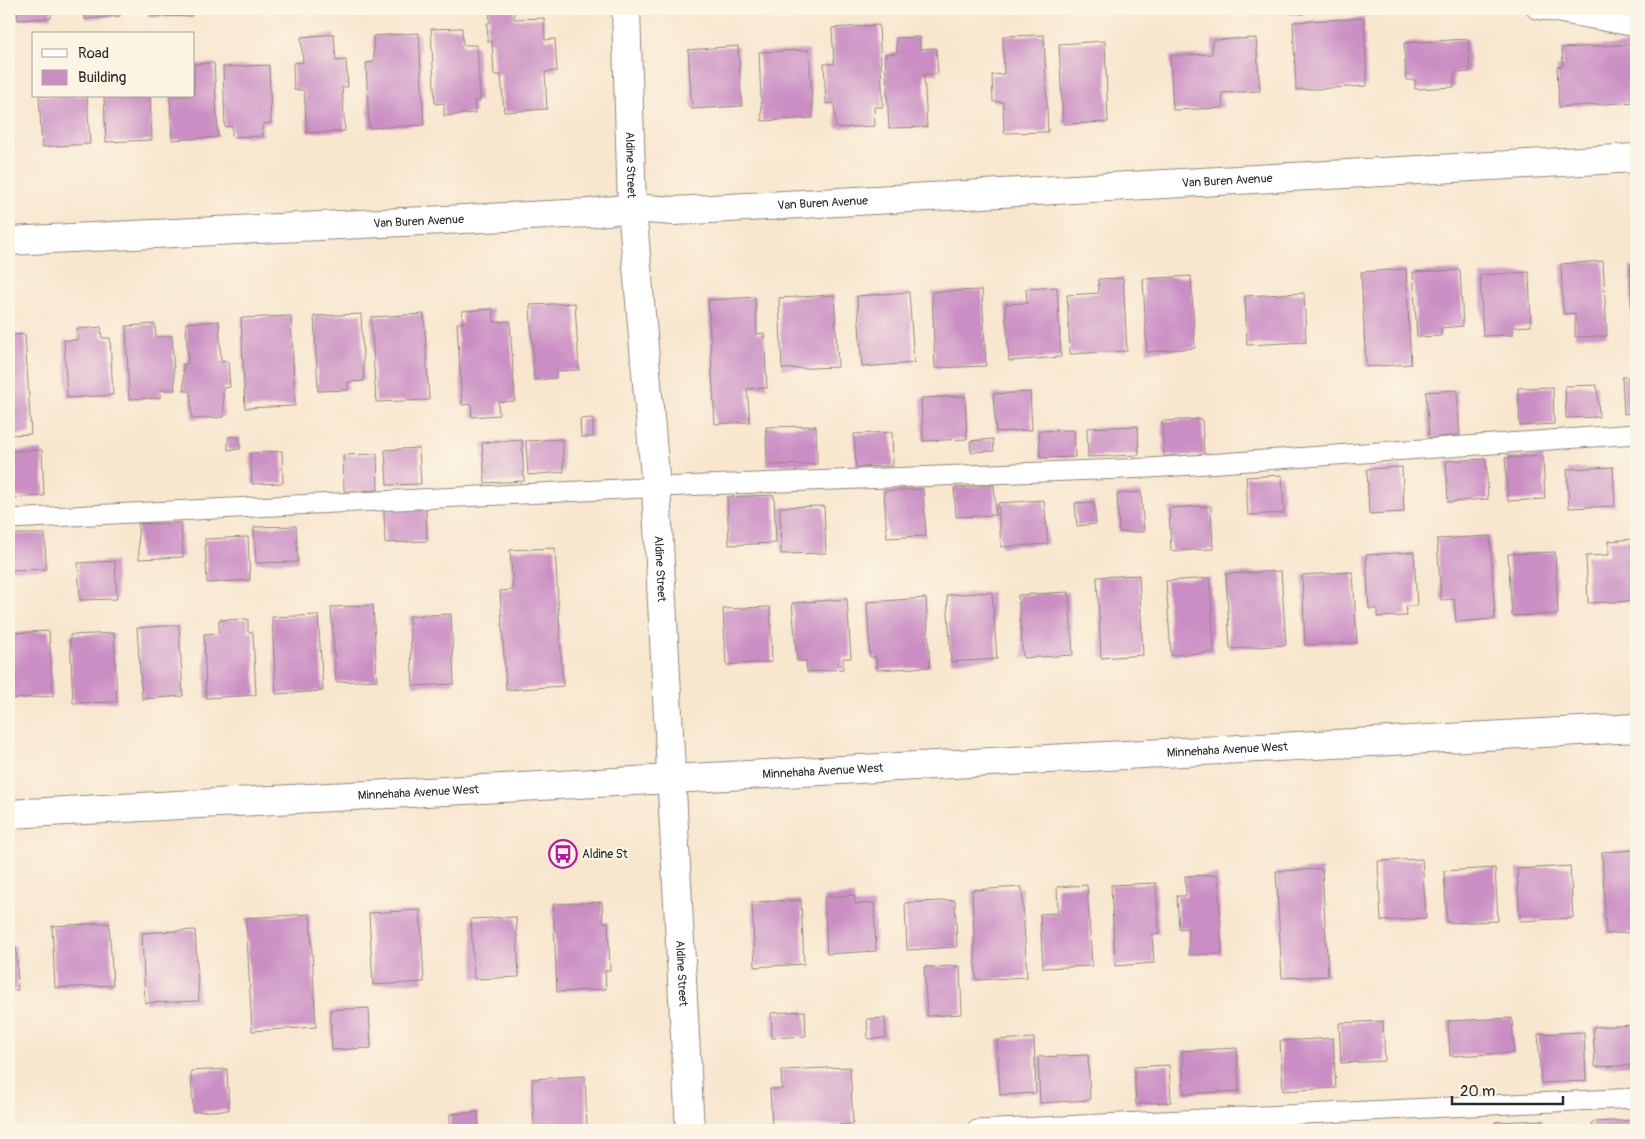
<svg xmlns="http://www.w3.org/2000/svg" width="1645" height="1139" viewBox="0 0 1645 1139" font-family="Pangolin,sans-serif">
<style>
.building{fill:#ca8ec4}
.lines{fill:none;stroke-linecap:round;stroke-linejoin:round}
.lane-casing{stroke:#92887d;stroke-width:21}
.street-casing{stroke:#92887d;stroke-width:30}
.secondary-casing{stroke:#92887d;stroke-width:30}
.lane{stroke:#fff;stroke-width:19}
.street{stroke:#fff;stroke-width:28}
.secondary{stroke:#fff;stroke-width:28}
.labels{text-anchor:middle;stroke-width:4.5;stroke-linejoin:round;paint-order:stroke}
.street-label{font-size:12px;fill:#2b2b2b;stroke:#fcf5e5}
.poi-label{font-size:12px;fill:#2b2b2b;stroke:#fcf5e5;text-anchor:start}
</style>
<rect width="100%" height="100%" fill="#fcf5e5"/>
<filter id="ink" filterUnits="userSpaceOnUse"><feTurbulence type="fractalNoise" baseFrequency=".02" numOctaves="2"/><feDisplacementMap in="SourceGraphic" scale="10" xChannelSelector="R" yChannelSelector="G"/><feConvolveMatrix kernelMatrix="1 2 1 2 8 2 1 2 1" color-interpolation-filters="sRGB"/></filter>
<filter id="wash" filterUnits="userSpaceOnUse"><feTurbulence type="fractalNoise" baseFrequency=".0096" numOctaves="4" result="noise"/><feDisplacementMap in="SourceGraphic" scale="20" xChannelSelector="R" yChannelSelector="G"/><feGaussianBlur stdDeviation="1.12" result="paint"/><feColorMatrix in="noise" values="0 0 0 0 0 0 0 0 0 0 0 0 0 0 0 0 0 1.4 0 .05"/><feComposite in="paint" operator="in"/></filter>
<g filter="url(#wash)">
<rect width="100%" height="100%" fill="#f8e6cf"/>
<g id="blocks">
<g class="building">
<path d="M 17,9 L 51,9 L 51,18 L 18,20 Z"/>
<path d="M 84,9 L 120,9 L 120,16 L 85,19 Z"/>
<path d="M 150,9 L 192,9 L 192,16 L 150,17 Z"/>
<path d="M 489,9 L 514,9 L 514,19 L 544,18 L 545,40 L 555,39 L 557,71 L 545,72 L 547,109 L 504,112 L 501,75 L 494,75 L 492,41 L 488,42 L 487,23 L 490,23 Z"/>
<path d="M 1280,9 L 1304,9 L 1303,14 L 1280,12 Z"/>
<path d="M 1364,18 L 1367,86 L 1296,90 L 1293,22 Z"/>
<path d="M 879,25 L 883,107 L 874,107 L 875,126 L 836,128 L 834,103 L 826,104 L 824,64 L 834,64 L 832,28 Z"/>
<path d="M 462,28 L 463,45 L 477,45 L 480,101 L 474,101 L 475,113 L 444,116 L 444,103 L 435,104 L 431,29 Z"/>
<path d="M 419,33 L 424,125 L 369,128 L 366,63 L 374,62 L 373,36 Z"/>
<path d="M 334,34 L 336,61 L 346,60 L 348,87 L 342,87 L 345,131 L 307,133 L 304,90 L 294,90 L 293,63 L 303,62 L 301,37 Z"/>
<path d="M 1044,35 L 1048,132 L 1004,133 L 1003,102 L 993,102 L 992,75 L 1004,74 L 1003,36 Z"/>
<path d="M 919,37 L 920,49 L 936,48 L 938,74 L 924,74 L 927,127 L 889,128 L 885,54 L 897,53 L 896,38 Z"/>
<path d="M 1256,38 L 1260,91 L 1222,93 L 1223,108 L 1173,110 L 1170,56 L 1212,54 L 1212,40 Z"/>
<path d="M 1468,39 L 1470,72 L 1454,73 L 1454,87 L 1415,89 L 1415,80 L 1406,80 L 1404,43 Z"/>
<path d="M 1105,41 L 1108,122 L 1063,124 L 1059,44 Z"/>
<path d="M 1636,44 L 1636,102 L 1559,107 L 1557,67 L 1563,66 L 1562,48 Z"/>
<path d="M 738,46 L 742,106 L 692,109 L 688,50 Z"/>
<path d="M 809,50 L 813,118 L 762,121 L 759,52 Z"/>
<path d="M 214,63 L 218,137 L 172,140 L 170,96 L 194,96 L 194,64 Z"/>
<path d="M 269,65 L 271,123 L 262,124 L 263,136 L 232,137 L 232,126 L 225,127 L 223,67 Z"/>
<path d="M 9,79 L 10,79 L 14,147 L 9,147 Z"/>
<path d="M 39,96 L 87,96 L 90,144 L 42,147 Z"/>
<path d="M 104,96 L 150,96 L 152,140 L 106,142 Z"/>
<path d="M 1603,261 L 1607,336 L 1575,337 L 1575,313 L 1563,314 L 1561,264 Z"/>
<path d="M 1630,267 L 1636,267 L 1636,362 L 1633,362 Z"/>
<path d="M 1406,269 L 1411,364 L 1366,367 L 1361,272 Z"/>
<path d="M 1460,270 L 1463,326 L 1441,328 L 1441,336 L 1417,337 L 1413,272 Z"/>
<path d="M 1529,272 L 1531,326 L 1513,327 L 1513,335 L 1483,336 L 1480,275 Z"/>
<path d="M 1191,276 L 1195,348 L 1147,352 L 1143,279 Z"/>
<path d="M 1123,278 L 1127,351 L 1070,354 L 1067,295 L 1099,293 L 1098,279 Z"/>
<path d="M 1057,287 L 1061,357 L 1009,361 L 1005,304 L 1027,303 L 1026,289 Z"/>
<path d="M 982,290 L 986,366 L 935,368 L 932,292 Z"/>
<path d="M 909,292 L 914,363 L 862,367 L 857,296 Z"/>
<path d="M 1304,293 L 1306,342 L 1247,345 L 1245,296 Z"/>
<path d="M 834,295 L 838,367 L 782,369 L 779,298 Z"/>
<path d="M 755,297 L 757,334 L 764,333 L 767,388 L 747,389 L 750,422 L 715,424 L 708,300 Z"/>
<path d="M 575,303 L 579,370 L 556,371 L 556,378 L 534,380 L 530,305 Z"/>
<path d="M 493,309 L 494,322 L 510,321 L 515,401 L 498,402 L 499,415 L 472,417 L 471,404 L 462,405 L 457,323 L 463,323 L 462,311 Z"/>
<path d="M 361,314 L 364,381 L 348,382 L 348,390 L 318,391 L 314,316 Z"/>
<path d="M 424,314 L 429,400 L 376,402 L 371,317 Z"/>
<path d="M 291,316 L 295,406 L 245,408 L 241,318 Z"/>
<path d="M 219,321 L 221,362 L 228,361 L 230,387 L 223,388 L 224,417 L 192,419 L 190,391 L 184,391 L 183,364 L 188,363 L 186,323 Z"/>
<path d="M 155,324 L 156,337 L 172,336 L 175,390 L 160,390 L 160,398 L 129,399 L 126,326 Z"/>
<path d="M 101,327 L 102,338 L 110,338 L 113,395 L 67,398 L 64,340 L 78,340 L 77,329 Z"/>
<path d="M 25,334 L 31,434 L 9,435 L 9,335 Z"/>
<path d="M 1622,377 L 1636,377 L 1636,413 L 1624,414 Z"/>
<path d="M 1597,385 L 1599,417 L 1566,418 L 1565,386 Z"/>
<path d="M 1553,387 L 1554,424 L 1520,426 L 1518,388 Z"/>
<path d="M 1457,390 L 1460,435 L 1429,438 L 1426,392 Z"/>
<path d="M 1030,392 L 1032,430 L 996,432 L 993,394 Z"/>
<path d="M 965,396 L 967,439 L 923,441 L 921,398 Z"/>
<path d="M 593,418 L 593,437 L 581,437 L 580,419 Z"/>
<path d="M 1202,419 L 1204,455 L 1164,456 L 1162,421 Z"/>
<path d="M 816,426 L 817,464 L 767,465 L 766,427 Z"/>
<path d="M 1138,426 L 1139,455 L 1088,457 L 1087,428 Z"/>
<path d="M 1074,430 L 1075,457 L 1040,458 L 1039,431 Z"/>
<path d="M 892,432 L 893,466 L 856,467 L 854,434 Z"/>
<path d="M 228,437 L 240,437 L 240,449 L 228,450 Z"/>
<path d="M 562,439 L 564,472 L 528,475 L 526,441 Z"/>
<path d="M 993,439 L 994,451 L 971,452 L 970,441 Z"/>
<path d="M 522,440 L 524,481 L 485,483 L 482,443 Z"/>
<path d="M 419,448 L 421,484 L 387,485 L 385,450 Z"/>
<path d="M 42,450 L 44,496 L 9,498 L 9,451 Z"/>
<path d="M 282,451 L 283,483 L 252,484 L 250,453 Z"/>
<path d="M 377,454 L 378,490 L 344,491 L 343,455 Z"/>
<path d="M 1543,456 L 1545,499 L 1508,501 L 1505,458 Z"/>
<path d="M 1486,459 L 1488,499 L 1448,502 L 1446,461 Z"/>
<path d="M 1402,467 L 1404,512 L 1369,514 L 1367,469 Z"/>
<path d="M 1613,467 L 1615,506 L 1569,508 L 1567,469 Z"/>
<path d="M 1282,475 L 1284,513 L 1248,515 L 1246,477 Z"/>
<path d="M 994,485 L 996,515 L 956,517 L 954,488 Z"/>
<path d="M 923,489 L 926,536 L 887,538 L 884,491 Z"/>
<path d="M 1141,492 L 1144,532 L 1119,532 L 1117,494 Z"/>
<path d="M 774,495 L 776,543 L 729,545 L 727,497 Z"/>
<path d="M 1044,500 L 1048,544 L 1001,547 L 998,503 Z"/>
<path d="M 1094,502 L 1096,524 L 1077,526 L 1075,503 Z"/>
<path d="M 824,506 L 826,553 L 781,554 L 780,507 Z"/>
<path d="M 1211,506 L 1213,549 L 1171,551 L 1169,508 Z"/>
<path d="M 426,507 L 427,541 L 385,543 L 384,509 Z"/>
<path d="M 181,523 L 183,557 L 139,559 L 138,524 Z"/>
<path d="M 296,526 L 298,562 L 256,563 L 254,527 Z"/>
<path d="M 9,534 L 45,534 L 46,569 L 9,570 Z"/>
<path d="M 1490,536 L 1495,619 L 1456,622 L 1454,599 L 1441,600 L 1437,539 Z"/>
<path d="M 248,537 L 250,580 L 207,583 L 205,539 Z"/>
<path d="M 1634,539 L 1636,601 L 1588,603 L 1586,556 L 1609,555 L 1609,541 Z"/>
<path d="M 555,548 L 563,686 L 506,690 L 500,591 L 513,590 L 510,550 Z"/>
<path d="M 1414,552 L 1417,606 L 1406,606 L 1407,616 L 1377,617 L 1377,609 L 1369,609 L 1366,555 Z"/>
<path d="M 1555,552 L 1558,614 L 1512,616 L 1508,554 Z"/>
<path d="M 115,561 L 117,599 L 80,600 L 78,563 Z"/>
<path d="M 1281,571 L 1286,645 L 1230,649 L 1226,574 Z"/>
<path d="M 1353,572 L 1357,643 L 1305,645 L 1302,575 Z"/>
<path d="M 1139,575 L 1143,655 L 1101,658 L 1097,577 Z"/>
<path d="M 1210,578 L 1214,652 L 1171,655 L 1166,581 Z"/>
<path d="M 992,592 L 997,659 L 951,662 L 947,595 Z"/>
<path d="M 1069,592 L 1073,655 L 1023,658 L 1018,595 Z"/>
<path d="M 926,598 L 930,667 L 877,670 L 876,657 L 870,657 L 867,602 Z"/>
<path d="M 847,599 L 851,658 L 843,658 L 843,669 L 807,672 L 806,661 L 797,661 L 792,603 Z"/>
<path d="M 373,605 L 377,680 L 336,682 L 331,607 Z"/>
<path d="M 770,607 L 772,662 L 726,665 L 723,609 Z"/>
<path d="M 451,614 L 454,684 L 413,686 L 409,616 Z"/>
<path d="M 318,615 L 323,691 L 276,694 L 272,617 Z"/>
<path d="M 248,619 L 248,632 L 253,632 L 256,695 L 206,698 L 204,634 L 219,633 L 219,620 Z"/>
<path d="M 179,625 L 183,696 L 142,699 L 137,628 Z"/>
<path d="M 49,631 L 53,696 L 9,699 L 9,633 Z"/>
<path d="M 114,633 L 117,702 L 73,703 L 70,635 Z"/>
<path d="M 1636,850 L 1636,932 L 1606,934 L 1602,852 Z"/>
<path d="M 1422,859 L 1426,918 L 1381,921 L 1378,861 Z"/>
<path d="M 1570,866 L 1573,918 L 1520,921 L 1517,869 Z"/>
<path d="M 1495,868 L 1498,921 L 1447,923 L 1444,871 Z"/>
<path d="M 1322,869 L 1328,976 L 1282,978 L 1276,871 Z"/>
<path d="M 1218,875 L 1222,954 L 1189,955 L 1188,928 L 1179,929 L 1177,896 L 1186,896 L 1185,876 Z"/>
<path d="M 1156,883 L 1159,934 L 1152,934 L 1154,963 L 1115,966 L 1111,885 Z"/>
<path d="M 1087,885 L 1092,966 L 1043,968 L 1040,914 L 1058,913 L 1057,887 Z"/>
<path d="M 1022,887 L 1027,977 L 976,980 L 972,890 Z"/>
<path d="M 854,895 L 855,904 L 874,903 L 876,951 L 827,954 L 824,897 Z"/>
<path d="M 801,900 L 804,964 L 755,967 L 752,902 Z"/>
<path d="M 955,900 L 957,947 L 907,950 L 905,903 Z"/>
<path d="M 602,902 L 603,922 L 608,922 L 610,970 L 605,971 L 606,989 L 557,992 L 553,904 Z"/>
<path d="M 420,910 L 424,982 L 373,985 L 369,913 Z"/>
<path d="M 310,914 L 316,1027 L 252,1031 L 246,918 Z"/>
<path d="M 516,917 L 519,977 L 474,979 L 471,919 Z"/>
<path d="M 109,923 L 113,985 L 55,988 L 52,926 Z"/>
<path d="M 195,930 L 199,1001 L 145,1003 L 142,933 Z"/>
<path d="M 9,946 L 16,946 L 18,990 L 9,990 Z"/>
<path d="M 960,966 L 962,1014 L 927,1016 L 924,967 Z"/>
<path d="M 369,1008 L 371,1048 L 332,1050 L 330,1010 Z"/>
<path d="M 805,1011 L 806,1036 L 772,1038 L 771,1013 Z"/>
<path d="M 885,1018 L 886,1038 L 868,1039 L 867,1019 Z"/>
<path d="M 1512,1018 L 1514,1053 L 1450,1056 L 1448,1021 Z"/>
<path d="M 1383,1021 L 1385,1061 L 1341,1063 L 1339,1023 Z"/>
<path d="M 1636,1025 L 1636,1065 L 1595,1067 L 1593,1027 Z"/>
<path d="M 9,1026 L 10,1026 L 12,1055 L 9,1055 Z"/>
<path d="M 1584,1032 L 1586,1081 L 1541,1083 L 1538,1034 Z"/>
<path d="M 1034,1038 L 1036,1093 L 1000,1095 L 997,1040 Z"/>
<path d="M 1333,1038 L 1336,1088 L 1283,1091 L 1280,1041 Z"/>
<path d="M 1237,1048 L 1239,1091 L 1184,1094 L 1182,1051 Z"/>
<path d="M 1088,1055 L 1090,1100 L 1040,1103 L 1038,1057 Z"/>
<path d="M 1169,1065 L 1171,1102 L 1136,1104 L 1134,1067 Z"/>
<path d="M 850,1067 L 853,1124 L 772,1128 L 770,1089 L 782,1089 L 781,1070 Z"/>
<path d="M 227,1069 L 229,1110 L 193,1112 L 191,1071 Z"/>
<path d="M 585,1076 L 587,1130 L 534,1130 L 532,1079 Z"/>
<path d="M 478,1112 L 479,1130 L 450,1130 L 450,1114 Z"/>
<path d="M 1543,1120 L 1544,1130 L 1495,1130 L 1495,1122 Z"/>
<path d="M 1636,1120 L 1636,1130 L 1592,1130 L 1592,1122 Z"/>
</g>
</g>
</g>
<g filter="url(#ink)">
<use href="#blocks" fill-opacity="0" stroke="#92887d" stroke-width="1"/>
<g class="lines">
<defs>
<g id="lane">
<path d="M 1536,9 L 1636,27"/>
<path d="M 9,519 L 704,485 L 1149,468 L 1636,434"/>
<path d="M 977,1130 L 1636,1098"/>
</g>
<g id="street">
<path id="s1" d="M 626,9 L 632,208 L 656,488 L 690,1130"/>
<path id="s2" d="M 9,241 L 589,213 L 632,208 L 674,211 L 1636,158"/>
</g>
<g id="secondary">
<path id="s3" d="M 9,814 L 1636,728"/>
</g>
</defs>
<use href="#lane" class="lane-casing"/>
<use href="#street" class="street-casing"/>
<use href="#secondary" class="secondary-casing"/>
<use href="#lane" class="lane"/>
<use href="#street" class="street"/>
<use href="#secondary" class="secondary"/>
</g>
</g>
<defs>
<symbol id="bus-ring" viewBox="-11 -11 22 22"><circle r="9.5" fill="#fcf5e5" stroke="#b5179e" stroke-width="1.5"/><path d="M-5-6H5V4H4V6H2V4H-2V6H-4V4H-5ZM-3.5-4V0h7V-4ZM-3.5 1.2v1.5H-2V1.2ZM2 1.2v1.5H3.5V1.2Z" fill="#b5179e"/></symbol>
</defs>
<g fill-rule="evenodd">
<use href="#bus-ring" x="547" y="838" width="32" height="32"/>
</g>
<g class="labels">
<g class="street-label">
<text dy="4" stroke="none"><textPath href="#s1" startOffset="156">Aldine Street</textPath></text>
<text dy="4" stroke="none"><textPath href="#s2" startOffset="1220">Van Buren Avenue</textPath></text>
<text dy="4" stroke="none"><textPath href="#s2" startOffset="815">Van Buren Avenue</textPath></text>
<text dy="4" stroke="none"><textPath href="#s2" startOffset="410">Van Buren Avenue</textPath></text>
<text dy="4" stroke="none"><textPath href="#s1" startOffset="561">Aldine Street</textPath></text>
<text dy="4" stroke="none"><textPath href="#s3" startOffset="1220">Minnehaha Avenue West</textPath></text>
<text dy="4" stroke="none"><textPath href="#s3" startOffset="815">Minnehaha Avenue West</textPath></text>
<text dy="4" stroke="none"><textPath href="#s3" startOffset="410">Minnehaha Avenue West</textPath></text>
<text dy="4" stroke="none"><textPath href="#s1" startOffset="966">Aldine Street</textPath></text>
</g>
<g class="poi-label">
<text x="582" y="858">Aldine St</text>
</g>
</g>
<rect width="1645" height="1139" fill="none" stroke="#fcf5e5" stroke-width="30"/>
<rect x="32" y="32" width="162" height="65" fill="#fcf5e5" stroke="#a8a49b"/>
<rect x="42" y="49" width="25" height="8" fill="#ffffff" stroke="#a8a49b"/>
<text x="78" y="58" font-size="15" fill="#2b2b2b">Road</text>
<rect x="42" y="70" width="25" height="15" fill="#ca8ec4" stroke="#a8a49b"/>
<text x="78" y="82" font-size="15" fill="#2b2b2b">Building</text>
<path d="M1452 1096v8h111v-8" fill="none" stroke="#2b2b2b" stroke-width="2.5"/>
<text x="1460" y="1096" font-size="15" fill="#2b2b2b" stroke="#fcf5e5" stroke-width="4" paint-order="stroke">20 m</text>
</svg>
